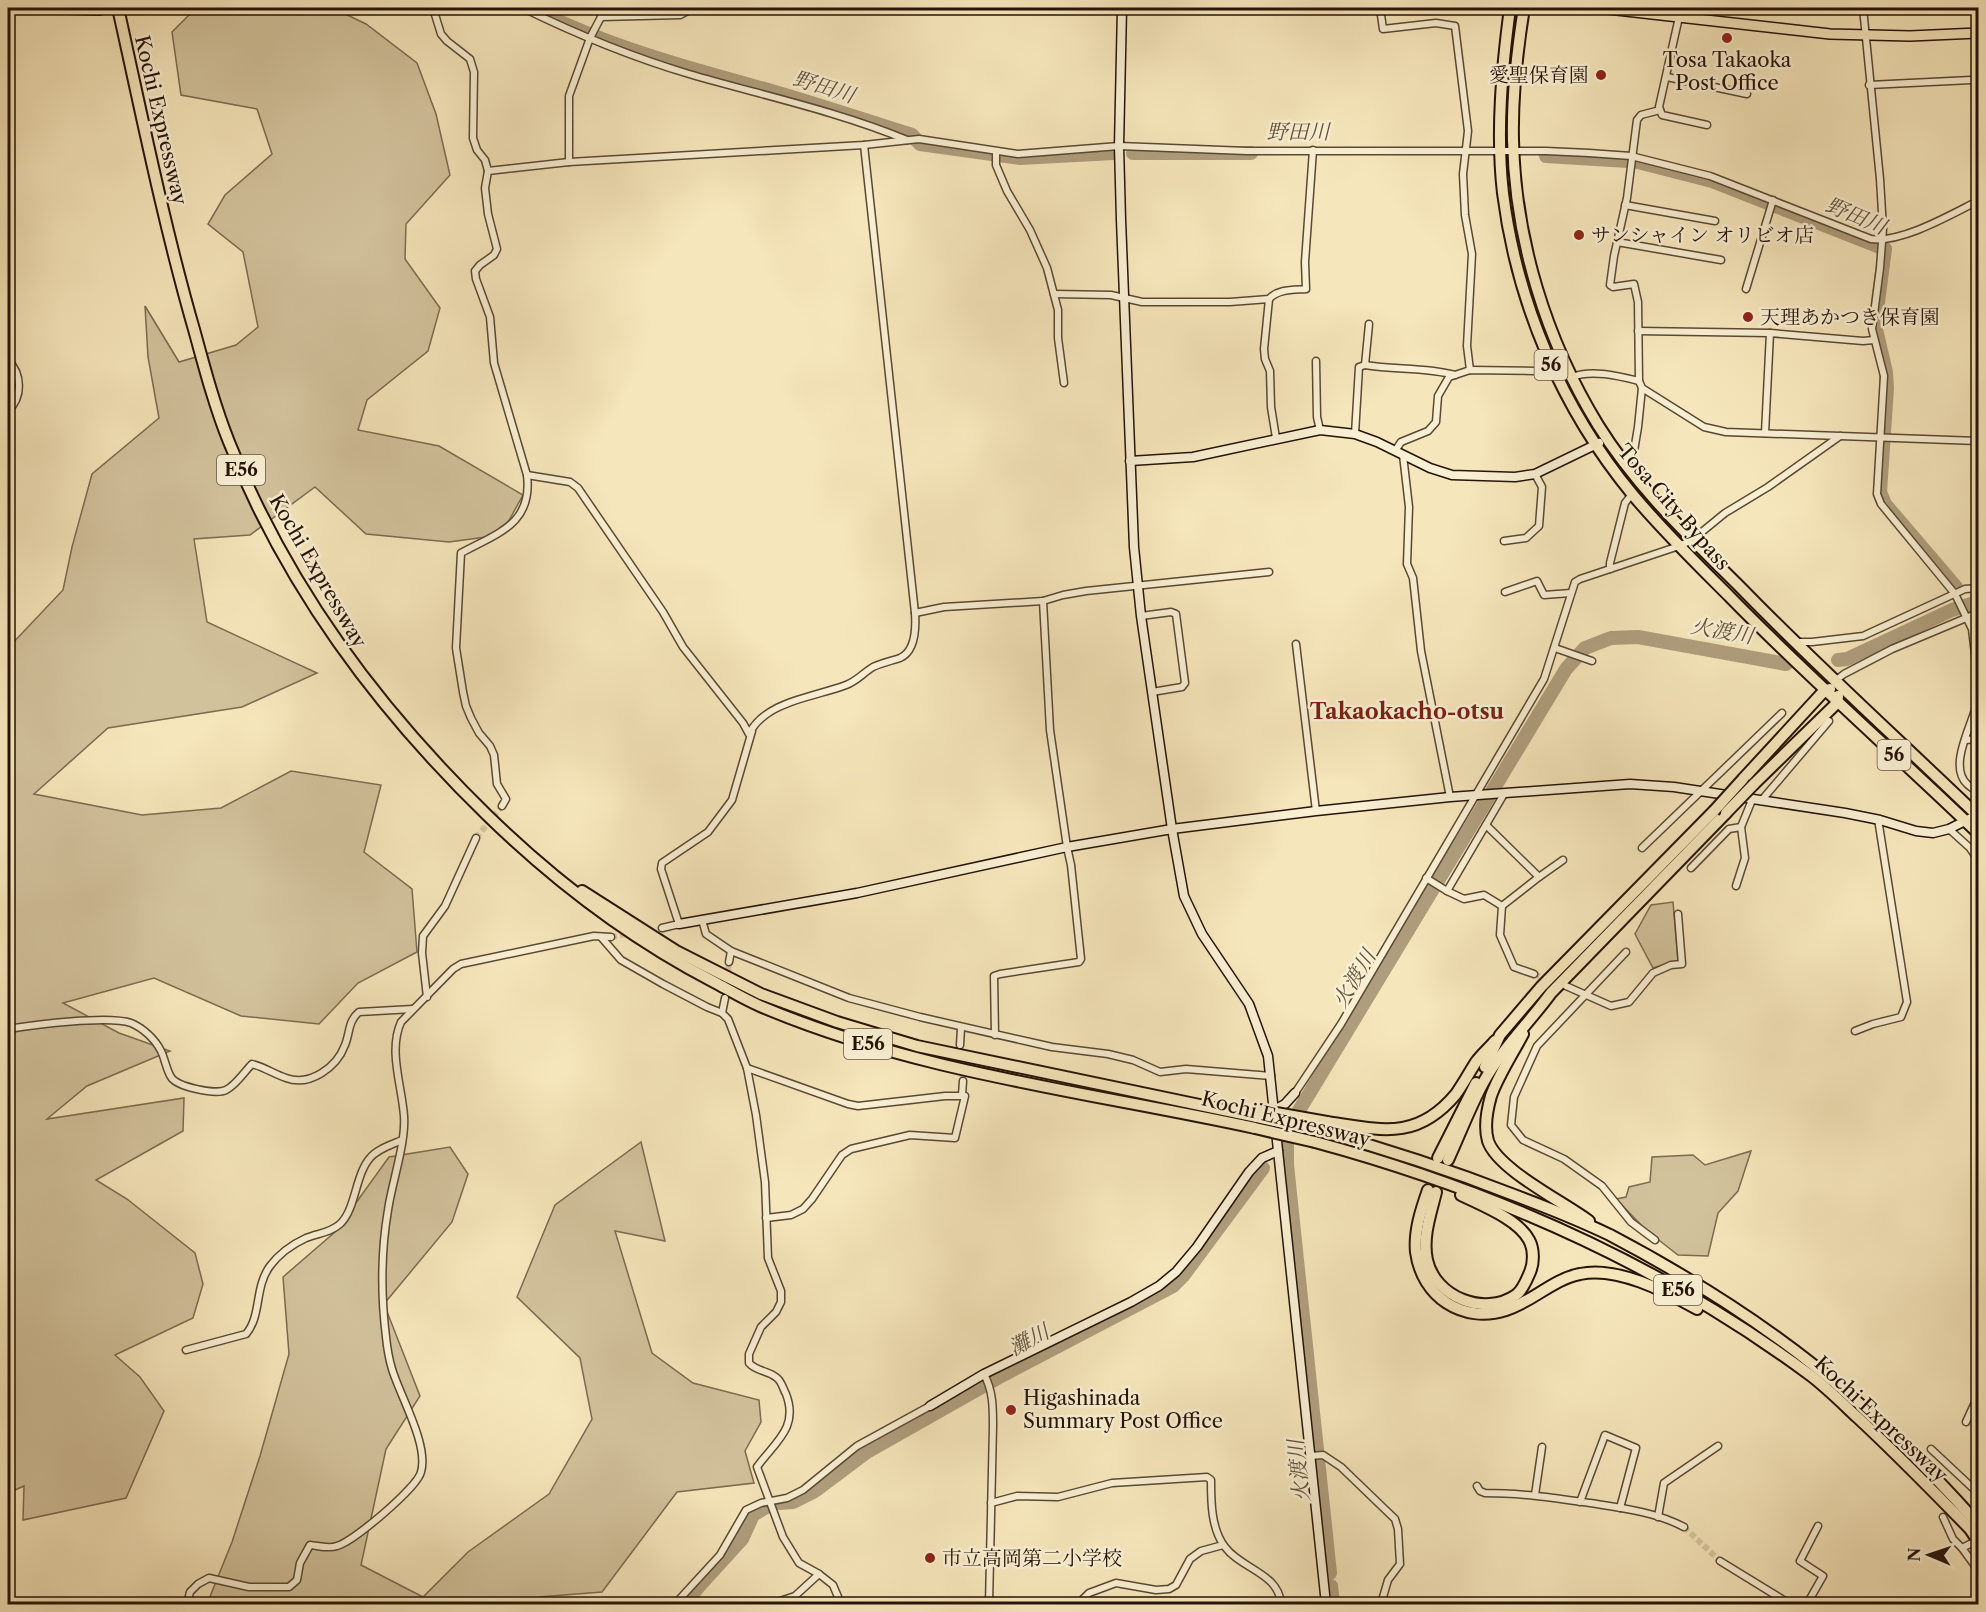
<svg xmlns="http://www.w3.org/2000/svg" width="1986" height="1612" viewBox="0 0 1986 1612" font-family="'Libre Caslon Text','Noto Serif JP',serif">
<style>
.green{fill:#d2c29c;stroke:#7c6a51;stroke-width:1.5}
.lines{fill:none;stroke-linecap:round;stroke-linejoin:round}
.river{stroke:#af9e7d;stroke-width:14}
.street-tunnel{stroke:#d7c6a0;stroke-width:6;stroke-dasharray:6 3;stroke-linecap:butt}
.primary-tunnel{stroke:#d7c6a0;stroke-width:9;stroke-dasharray:9 4.5;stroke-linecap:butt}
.street-casing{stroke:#594833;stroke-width:9}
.secondary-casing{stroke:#251306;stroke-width:11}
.primary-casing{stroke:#251306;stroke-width:12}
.highway-casing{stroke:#251306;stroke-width:14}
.street{stroke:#f9efd3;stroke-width:6}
.secondary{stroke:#f9efd3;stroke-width:8}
.primary{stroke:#f6e6bb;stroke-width:9}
.highway{stroke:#f6e6bb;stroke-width:10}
.highway-bridge-casing{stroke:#251306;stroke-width:14;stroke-linecap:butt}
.highway-bridge{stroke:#f6e6bb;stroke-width:10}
.poi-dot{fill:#8f2418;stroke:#f9efd3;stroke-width:2}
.labels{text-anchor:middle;stroke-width:5;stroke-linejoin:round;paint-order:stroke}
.shield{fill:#f9efd3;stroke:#655544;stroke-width:1.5}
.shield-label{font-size:18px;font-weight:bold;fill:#251306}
.poi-label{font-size:20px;fill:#251306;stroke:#f9efd3;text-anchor:start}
.street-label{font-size:20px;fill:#251306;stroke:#f9efd3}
.water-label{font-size:21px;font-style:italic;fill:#63523c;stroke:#f9efd3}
.quarter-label{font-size:22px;font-weight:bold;fill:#7a1f14;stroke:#f9efd3}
</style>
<rect width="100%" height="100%" fill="#f6e6bb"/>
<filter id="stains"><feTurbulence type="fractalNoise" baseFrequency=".00333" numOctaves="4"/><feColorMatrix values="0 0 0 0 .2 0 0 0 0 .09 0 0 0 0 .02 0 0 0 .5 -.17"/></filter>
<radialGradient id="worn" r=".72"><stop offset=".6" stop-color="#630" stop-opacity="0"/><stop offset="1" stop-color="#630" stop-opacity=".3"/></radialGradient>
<g class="green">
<path d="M 229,8 L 333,8 L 366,24 L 417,63 L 436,114 L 450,175 L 406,224 L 405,259 L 440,308 L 428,351 L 367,400 L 358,430 L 439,446 L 523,495 L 501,535 L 449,542 L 366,534 L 315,487 L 250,535 L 194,539 L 207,622 L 317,673 L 242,707 L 108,728 L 34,794 L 142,815 L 221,808 L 291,771 L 381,785 L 364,852 L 412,889 L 417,952 L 358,983 L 319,1024 L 241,1016 L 154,978 L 63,1003 L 119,1033 L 170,1051 L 87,1086 L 47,1119 L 184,1098 L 183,1131 L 96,1180 L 127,1199 L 195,1253 L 203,1284 L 193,1318 L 115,1355 L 140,1377 L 164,1411 L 126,1498 L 23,1520 L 24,1486 L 8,1493 L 8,648 L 63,590 L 72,547 L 92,474 L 159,418 L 148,357 L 145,306 L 179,362 L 236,345 L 258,327 L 243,252 L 208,224 L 225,195 L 272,154 L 257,109 L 181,95 L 172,32 L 191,13 Z"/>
<path d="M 1673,902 L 1678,961 L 1653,968 L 1635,934 L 1651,905 Z"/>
<path d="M 641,1142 L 665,1241 L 615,1231 L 652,1353 L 693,1383 L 759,1400 L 761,1422 L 745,1451 L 754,1483 L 677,1492 L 602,1592 L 539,1597 L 536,1604 L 207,1604 L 232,1542 L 260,1456 L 289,1354 L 283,1277 L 335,1232 L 389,1157 L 450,1147 L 468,1174 L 452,1222 L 384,1304 L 420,1396 L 386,1449 L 361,1565 L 423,1597 L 468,1552 L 549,1494 L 592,1419 L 580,1358 L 517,1297 L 555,1205 Z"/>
<path d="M 1751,1151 L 1738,1191 L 1718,1213 L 1708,1256 L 1678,1255 L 1646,1230 L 1616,1199 L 1626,1197 L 1629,1187 L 1650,1182 L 1652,1157 L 1693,1155 L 1705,1165 Z"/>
</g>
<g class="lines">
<g class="river">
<path d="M 531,8 C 606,46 687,68 768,90 C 817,104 864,120 912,135 L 920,144 L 1020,158 L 1114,153"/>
<path d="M 1133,153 L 1251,153"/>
<path d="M 1546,156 L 1628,161"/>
<path d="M 1634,161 L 1712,181 L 1885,249 L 1875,325 L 1886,372 L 1887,388 L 1880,492 L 1885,504 L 1956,587"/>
<path d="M 1838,660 L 1847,659 L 1952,610 L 1978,602"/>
<path d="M 1289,1127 L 1566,669 L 1585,648 L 1611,638 L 1638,637 L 1786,664"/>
<path d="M 1287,1132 L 1287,1165 L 1330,1573"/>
<path d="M 778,1503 L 793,1502 L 815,1491 L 867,1452 L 1003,1375 L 1173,1286 L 1183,1276 L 1263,1168"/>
<path d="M 1331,1586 L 1333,1604"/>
<path d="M 685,1604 L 700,1585 L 742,1539 L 753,1515 L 766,1507"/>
</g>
<g class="street-tunnel">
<path d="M 476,838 L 502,806"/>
<path d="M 611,937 L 632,933"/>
<path d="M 1534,974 L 1562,985"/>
<path d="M 727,980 L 729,962"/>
<path d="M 960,1045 L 963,1081"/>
<path d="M 1684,1527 L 1720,1561"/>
</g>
<path class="primary-tunnel" d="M 100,10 L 118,8"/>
<defs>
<g id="street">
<path d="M 433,8 L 441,34 L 447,41 L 470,59 L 474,72 L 473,138 L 477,150 L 485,160 L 488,171 L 485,188 L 488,214 L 497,249 L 494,255 L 480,265 L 475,271 L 476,279 L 490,317 L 494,363 L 527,475 C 533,524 498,533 461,553 L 456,648 L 463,692 L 466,706 L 471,718 L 479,733 L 490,746 L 494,755 L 497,784 L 506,799 L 502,806"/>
<path d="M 523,8 C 576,34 632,57 689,74 C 761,95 837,111 907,140"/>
<path d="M 1380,8 L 1383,29 L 1436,23 L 1455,26 L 1468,131 L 1463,174 L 1465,215 L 1472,254 L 1467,346 L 1470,370"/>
<path d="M 1681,8 L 1659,107 L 1662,115 L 1707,125"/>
<path d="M 1863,8 L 1880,179 L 1883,229 L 1880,268 L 1872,329 L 1884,376 L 1877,494 L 1881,504 L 1955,594 L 1972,629 L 1976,663 L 1978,665"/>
<path d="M 601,17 L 680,15 L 693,8"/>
<path d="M 1667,77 L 1747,94"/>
<path d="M 1869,85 L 1971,80"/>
<path d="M 1660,110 L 1641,115 L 1637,120 L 1627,198 L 1614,256 L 1610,285 L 1613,287 L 1634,284 L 1638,302 L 1639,381 L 1642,388 L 1704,427 L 1726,432 L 1978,441"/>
<path d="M 996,152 L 996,165 L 1007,191 L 1030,230 L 1047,268 L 1058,310 L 1058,338 L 1064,383"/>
<path d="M 569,162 L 569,96 L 590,38 L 601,17 L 600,8"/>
<path d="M 488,171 L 569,162 L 864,145 L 919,139 L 1018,154 L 1119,146 L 1247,151 L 1546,151 L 1589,153 L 1631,156 L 1710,176 L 1871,239 C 1902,243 1950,215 1978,201"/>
<path d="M 1625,205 L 1715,221"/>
<path d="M 1617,242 L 1721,260"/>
<path d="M 1746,289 L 1773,200"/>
<path d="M 1054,294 L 1111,295 L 1142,302 L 1230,302 L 1269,299 C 1278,289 1293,290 1306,289 L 1305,262 L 1313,150"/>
<path d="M 1269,299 L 1264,349 L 1265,359 L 1270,371 L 1271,407 L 1276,438"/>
<path d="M 1369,324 L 1365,365 C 1395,370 1425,367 1455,375"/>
<path d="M 1638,331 L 1770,333"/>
<path d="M 8,360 C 22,374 23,397 8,411"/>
<path d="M 1316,361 L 1317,417 L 1320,430"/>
<path d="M 1572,377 C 1591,369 1619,376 1639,381"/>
<path d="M 1765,433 L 1770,333 L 1863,341 L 1874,340"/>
<path d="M 1355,434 L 1359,367 L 1365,365"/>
<path d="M 1395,451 L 1401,442 L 1428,431 L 1436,422 L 1438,396 L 1449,377 L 1470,370 L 1535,371 L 1551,366"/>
<path d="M 1403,455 L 1409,507 L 1407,564 L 1413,578 L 1421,651 L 1450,797"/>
<path d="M 1624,460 L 1634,451 L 1638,427 L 1642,388"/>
<path d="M 8,469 L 8,495"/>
<path d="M 527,475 L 570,482 L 578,488 L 663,612 L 683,647 L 743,723 L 749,734 C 765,701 815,697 846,685 C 857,681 863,673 873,667 C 881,663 891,661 900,658 C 916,651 916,628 915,613 L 864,145"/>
<path d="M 1504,541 L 1526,538 L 1539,526 L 1542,487 L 1535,474"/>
<path d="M 8,546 L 10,552 L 8,559"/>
<path d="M 1610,569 L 1610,563 L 1625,503 L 1632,494"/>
<path d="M 1505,592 L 1537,581 L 1544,595 L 1571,593"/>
<path d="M 915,613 L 944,607 L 1043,601 L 1063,595 L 1086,591 L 1269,572"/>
<path d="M 1141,616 L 1171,612 L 1176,614 L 1185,683 L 1182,687 L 1152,692"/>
<path d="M 1797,642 L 1812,642 L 1863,636 L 1965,589 L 1978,588"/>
<path d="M 1296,644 L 1316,811"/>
<path d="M 1555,648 L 1592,661"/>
<path d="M 1835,681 L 1844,674 L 1892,649 L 1978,613"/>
<path d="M 1978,699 C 1974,722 1947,765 1967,784 C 1970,787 1975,790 1978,793"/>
<path d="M 1965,740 L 1978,739"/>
<path d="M 1761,801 L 1829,721"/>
<path d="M 1949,829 L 1970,848 L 1978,860"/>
<path d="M 1642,848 L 1782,713"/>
<path d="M 1691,868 L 1729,829 L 1741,827 L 1752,800"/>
<path d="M 1539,877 L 1563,860"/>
<path d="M 1426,878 L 1447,891 L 1504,794"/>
<path d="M 1736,886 L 1745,858 L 1741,827"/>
<path d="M 1447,891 L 1464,899 L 1484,895 L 1502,906 L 1539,877 L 1486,825"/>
<path d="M 1502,906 L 1500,935 L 1514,967 L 1534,974"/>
<path d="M 702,920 L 706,934 L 731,951 L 849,998 L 920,1017 L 1052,1047 L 1108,1054 L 1133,1060 L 1160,1072 L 1186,1069 L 1271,1076"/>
<path d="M 662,928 L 679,924 L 661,869 L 662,863 L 708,832 L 732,800 L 752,731"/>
<path d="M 601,937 L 621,960 L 663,984 L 707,1007 L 722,1013"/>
<path d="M 1626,952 L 1537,1046 L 1514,1097 L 1511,1125 L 1523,1140 L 1564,1159 L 1602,1186 L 1631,1222 L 1655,1240"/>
<path d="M 729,962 L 731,951"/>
<path d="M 1566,986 L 1611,1006 L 1629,1002 L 1653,973 L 1671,965 L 1682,964 L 1678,914"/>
<path d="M 427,997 L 422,953 L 423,936 L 445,906 L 476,838"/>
<path d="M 725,998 L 722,1013 L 728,1019 L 747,1068 L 756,1115 L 765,1182 L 768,1258 L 781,1291 L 781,1302 L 776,1312 L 761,1327 L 749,1354 L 749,1363 C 757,1372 768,1370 777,1378 C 782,1382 783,1389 786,1394 C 799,1428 775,1442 757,1467 L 783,1537 L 799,1563 L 819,1574 L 833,1585 L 841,1604"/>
<path d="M 8,1029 C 34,1025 108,1015 131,1023 C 143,1028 155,1039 161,1051 C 165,1059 166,1069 171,1077 C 177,1087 216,1095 226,1090 C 236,1085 245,1071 252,1064 C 264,1067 274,1074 286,1078 C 310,1087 337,1067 345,1045 C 350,1033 348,1021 359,1012 L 413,1009"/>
<path d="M 1855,1031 L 1873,1024 L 1901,1017 L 1907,1002 L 1878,819"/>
<path d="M 995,1035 L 994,976 L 1000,974 L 1079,962 L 1081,959 L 1071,865 L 1067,847 L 1050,730 L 1043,601"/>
<path d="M 960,1045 L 961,1028"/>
<path d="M 747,1068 L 848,1104 L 858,1106 L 945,1096 L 965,1096 L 955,1138 L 910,1135 L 851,1149 L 842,1155 L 812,1199 L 803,1209 L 791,1215 L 766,1218"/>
<path d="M 1295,1093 L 1341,1024 L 1544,679 L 1575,582 L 1580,579 L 1679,546 L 1692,540 L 1725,513 L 1768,487 L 1840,436"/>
<path d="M 962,1095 L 963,1081"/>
<path d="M 186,1350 L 246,1334 C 262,1315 254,1288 270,1266 C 279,1254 293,1244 306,1238 C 318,1233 330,1233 340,1224 C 356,1209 355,1175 370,1158 C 377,1149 391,1145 402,1140"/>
<path d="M 984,1374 C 993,1391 993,1407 993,1426 L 989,1604"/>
<path d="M 1966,1422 L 1978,1396"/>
<path d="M 1931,1449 L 1978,1493"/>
<path d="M 1310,1456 L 1323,1455 L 1341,1467 L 1395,1519 L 1398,1529 L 1400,1564 L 1388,1580 L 1381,1604"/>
<path d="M 1477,1486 L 1480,1491 L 1485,1493 C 1521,1493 1555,1498 1590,1503 C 1622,1508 1656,1512 1684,1527"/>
<path d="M 1535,1495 L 1542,1447"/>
<path d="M 1580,1502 L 1605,1435 L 1636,1448 L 1620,1508"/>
<path d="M 991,1503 L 1017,1496 L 1058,1497 L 1112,1483 L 1207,1477 L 1211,1480 C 1211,1501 1211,1529 1225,1547 C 1241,1569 1279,1573 1281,1604"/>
<path d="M 1658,1517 L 1664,1483 L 1718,1446"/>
<path d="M 1943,1517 L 1953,1539 L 1962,1548 L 1978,1570"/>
<path d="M 1962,1548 L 1972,1543"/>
<path d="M 1720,1561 L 1790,1604"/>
<path d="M 187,1604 L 190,1592 L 198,1584 L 209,1578 L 249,1587 L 289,1587 L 297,1580 L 300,1563 L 310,1545 C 319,1546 329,1549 337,1546 C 354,1541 417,1488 421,1472 C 429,1445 400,1396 392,1369 C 389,1359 387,1347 386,1337 C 381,1296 381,1251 388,1210 C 392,1182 406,1143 404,1116 C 402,1086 388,1051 401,1022 L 453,969 L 461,964 L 594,936 L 611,937"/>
<path d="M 675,1604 L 720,1555 L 746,1510 L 761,1503 L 787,1498 L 803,1490 L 857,1446 L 930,1406"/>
<path d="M 771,1604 L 795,1596 L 819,1574"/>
<path d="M 1078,1604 L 1089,1593 L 1116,1583 L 1156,1590 L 1169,1589 L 1176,1585 L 1190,1559 L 1201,1551 L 1223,1545"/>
<path d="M 1807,1604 L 1823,1576 L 1800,1561 L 1818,1526"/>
<path d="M 1865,1604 L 1867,1603"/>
</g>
<g id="secondary">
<path d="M 1122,8 L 1119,146 L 1121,220 L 1134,547 L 1141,616 L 1172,829 L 1184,896 L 1202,934 L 1249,1004 L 1268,1056 L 1326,1604"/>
<path d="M 1130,461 L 1193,457 L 1320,430 L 1355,434 L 1377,442 L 1430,468 L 1452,475 L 1515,477 L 1535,474 L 1599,443"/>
<path d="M 679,924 L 857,893 L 1067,847 L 1172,829 L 1316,811 L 1450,797 L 1630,784 L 1674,787 L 1845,813 L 1880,820 L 1916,831 L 1933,833 L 1949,829 L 1977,815"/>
<path d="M 1274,1110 L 1285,1104 L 1295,1093"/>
<path d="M 930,1406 L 984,1374 L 1131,1302 L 1159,1286 L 1176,1272 L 1197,1247 L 1249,1172 L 1262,1158 L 1278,1151"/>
</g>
<g id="primary">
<path d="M 33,8 L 100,10"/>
<path d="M 1599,8 L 1830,34 L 1910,36 L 1978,33"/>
</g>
<g id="highway">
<path d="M 118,8 C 142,116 164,226 195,333 C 205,370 215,407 229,442 C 287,587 377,708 488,816 C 556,882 629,938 714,982 C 729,990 744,999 760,1006 C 917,1073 1090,1092 1255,1128"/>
<path d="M 1510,8 C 1502,69 1496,132 1503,193 C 1517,304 1562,409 1633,495 C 1663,531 1697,564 1730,597 C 1810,679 1896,754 1978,833"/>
<path d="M 1524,8 C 1517,51 1512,96 1513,140 C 1515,239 1546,340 1598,425 C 1637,488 1692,539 1744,591 C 1820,669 1900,741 1978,816"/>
<path d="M 1743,779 L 1824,691 L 1830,689"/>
<path d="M 1754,784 L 1837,703 L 1838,696"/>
<path d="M 582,891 L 676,951 L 761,994 L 837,1022 L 917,1046 L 1257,1117"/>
<path d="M 1523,1034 C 1513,1053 1498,1076 1491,1096 C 1487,1110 1484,1127 1488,1141 C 1498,1170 1564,1202 1589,1221"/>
<path d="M 1485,1067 L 1500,1035 L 1541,987 L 1714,811"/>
<path d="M 1327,1122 C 1381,1130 1417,1141 1456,1094 C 1463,1084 1469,1073 1476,1062 C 1481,1055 1489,1048 1495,1041"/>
<path d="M 1320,1131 C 1386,1149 1450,1170 1514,1195 C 1546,1207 1579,1220 1610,1235 C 1682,1273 1752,1316 1816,1367 C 1875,1414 1928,1468 1978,1524"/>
<path d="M 1315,1142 C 1492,1190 1662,1265 1810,1375 C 1826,1387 1842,1403 1857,1417 C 1896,1453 1933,1491 1970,1529 L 1978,1541"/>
<path d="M 1438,1158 L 1476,1083"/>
<path d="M 1448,1160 C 1460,1134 1470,1107 1483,1083 C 1501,1050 1529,1023 1551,993 L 1726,813"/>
<path d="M 1428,1190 C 1421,1210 1414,1231 1416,1252 C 1422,1297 1463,1324 1506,1310 C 1532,1302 1553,1279 1580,1274 C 1617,1266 1665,1291 1697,1309"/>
<path d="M 1436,1192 C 1431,1213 1422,1237 1427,1260 C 1435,1297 1484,1317 1516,1295 C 1523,1290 1527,1279 1530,1272 C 1534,1263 1534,1249 1529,1240 C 1518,1219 1481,1205 1461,1195"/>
</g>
</defs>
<use href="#street" class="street-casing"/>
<use href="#secondary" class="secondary-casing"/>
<use href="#primary" class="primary-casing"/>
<use href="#highway" class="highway-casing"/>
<use href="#street" class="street"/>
<use href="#secondary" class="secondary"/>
<use href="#primary" class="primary"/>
<use href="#highway" class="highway"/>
<defs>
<g id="highway-bridge">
<path d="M 1714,811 L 1743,779"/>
<path d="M 1726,813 L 1754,784"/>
<path d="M 1259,1110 L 1327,1122"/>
<path d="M 1257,1117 L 1320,1131"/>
<path d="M 1255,1128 L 1315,1142"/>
</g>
</defs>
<use href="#highway-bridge" class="highway-bridge-casing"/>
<use href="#highway-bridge" class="highway-bridge"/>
</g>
<g class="poi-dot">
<circle cx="1727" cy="38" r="6"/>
<circle cx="1601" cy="75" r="6"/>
<circle cx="1579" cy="235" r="6"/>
<circle cx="1748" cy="317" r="6"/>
<circle cx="1011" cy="1410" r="6"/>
<circle cx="930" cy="1558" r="6"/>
</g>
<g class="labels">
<g class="shield">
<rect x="1534.5" y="350" width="33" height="30" rx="4.5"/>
<rect x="217" y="455" width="48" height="30" rx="4.5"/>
<rect x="1877.5" y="740" width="33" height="30" rx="4.5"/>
<rect x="844" y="1029" width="48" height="30" rx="4.5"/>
<rect x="1654" y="1275" width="48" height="30" rx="4.5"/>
</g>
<g class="shield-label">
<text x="1551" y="371">56</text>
<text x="241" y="476">E56</text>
<text x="1894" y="761">56</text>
<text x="868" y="1050">E56</text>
<text x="1678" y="1296">E56</text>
</g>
<g class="poi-label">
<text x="1727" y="67" text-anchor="middle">Tosa Takaoka<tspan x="1727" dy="23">Post Office</tspan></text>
<text x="1589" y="82" text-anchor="end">愛聖保育園</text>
<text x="1591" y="242">サンシャイン オリビオ店</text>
<text x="1760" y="324">天理あかつき保育園</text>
<text x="1023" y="1405">Higashinada<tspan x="1023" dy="23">Summary Post Office</tspan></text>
<text x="942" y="1565">市立高岡第二小学校</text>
</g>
<g class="street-label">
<text transform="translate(161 120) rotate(77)" y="7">Kochi Expressway</text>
<text transform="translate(1674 507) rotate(49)" y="7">Tosa City Bypass</text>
<text transform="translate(318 571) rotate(60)" y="7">Kochi Expressway</text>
<text transform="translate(1286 1119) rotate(14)" y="7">Kochi Expressway</text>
<text transform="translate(1881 1419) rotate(43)" y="7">Kochi Expressway</text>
</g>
<g class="water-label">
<text transform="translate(824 87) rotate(17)" y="7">野田川</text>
<text x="1298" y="139">野田川</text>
<text transform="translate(1856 216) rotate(23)" y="7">野田川</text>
<text transform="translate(1722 631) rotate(10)" y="7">火渡川</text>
<text transform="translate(1354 979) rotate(-59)" y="7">火渡川</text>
<text transform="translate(1029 1340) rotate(-28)" y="7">灘川</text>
<text transform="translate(1299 1471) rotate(-96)" y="7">火渡川</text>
</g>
<g class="quarter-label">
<text x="1407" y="719">Takaokacho-otsu</text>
</g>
</g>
<rect width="1986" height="1612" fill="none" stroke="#f6e6bb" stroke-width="30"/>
<rect x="9" y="9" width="1968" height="1594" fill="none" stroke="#251306" stroke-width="3"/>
<rect x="15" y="15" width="1956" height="1582" fill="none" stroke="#251306" stroke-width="1.5"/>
<g transform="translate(1929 1555) rotate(272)" stroke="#f9efd3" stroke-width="4.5" paint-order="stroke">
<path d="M0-4.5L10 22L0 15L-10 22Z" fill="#251306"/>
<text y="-9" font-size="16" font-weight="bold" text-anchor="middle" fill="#251306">N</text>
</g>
<rect width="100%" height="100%" filter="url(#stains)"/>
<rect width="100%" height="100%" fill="url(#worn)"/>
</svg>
